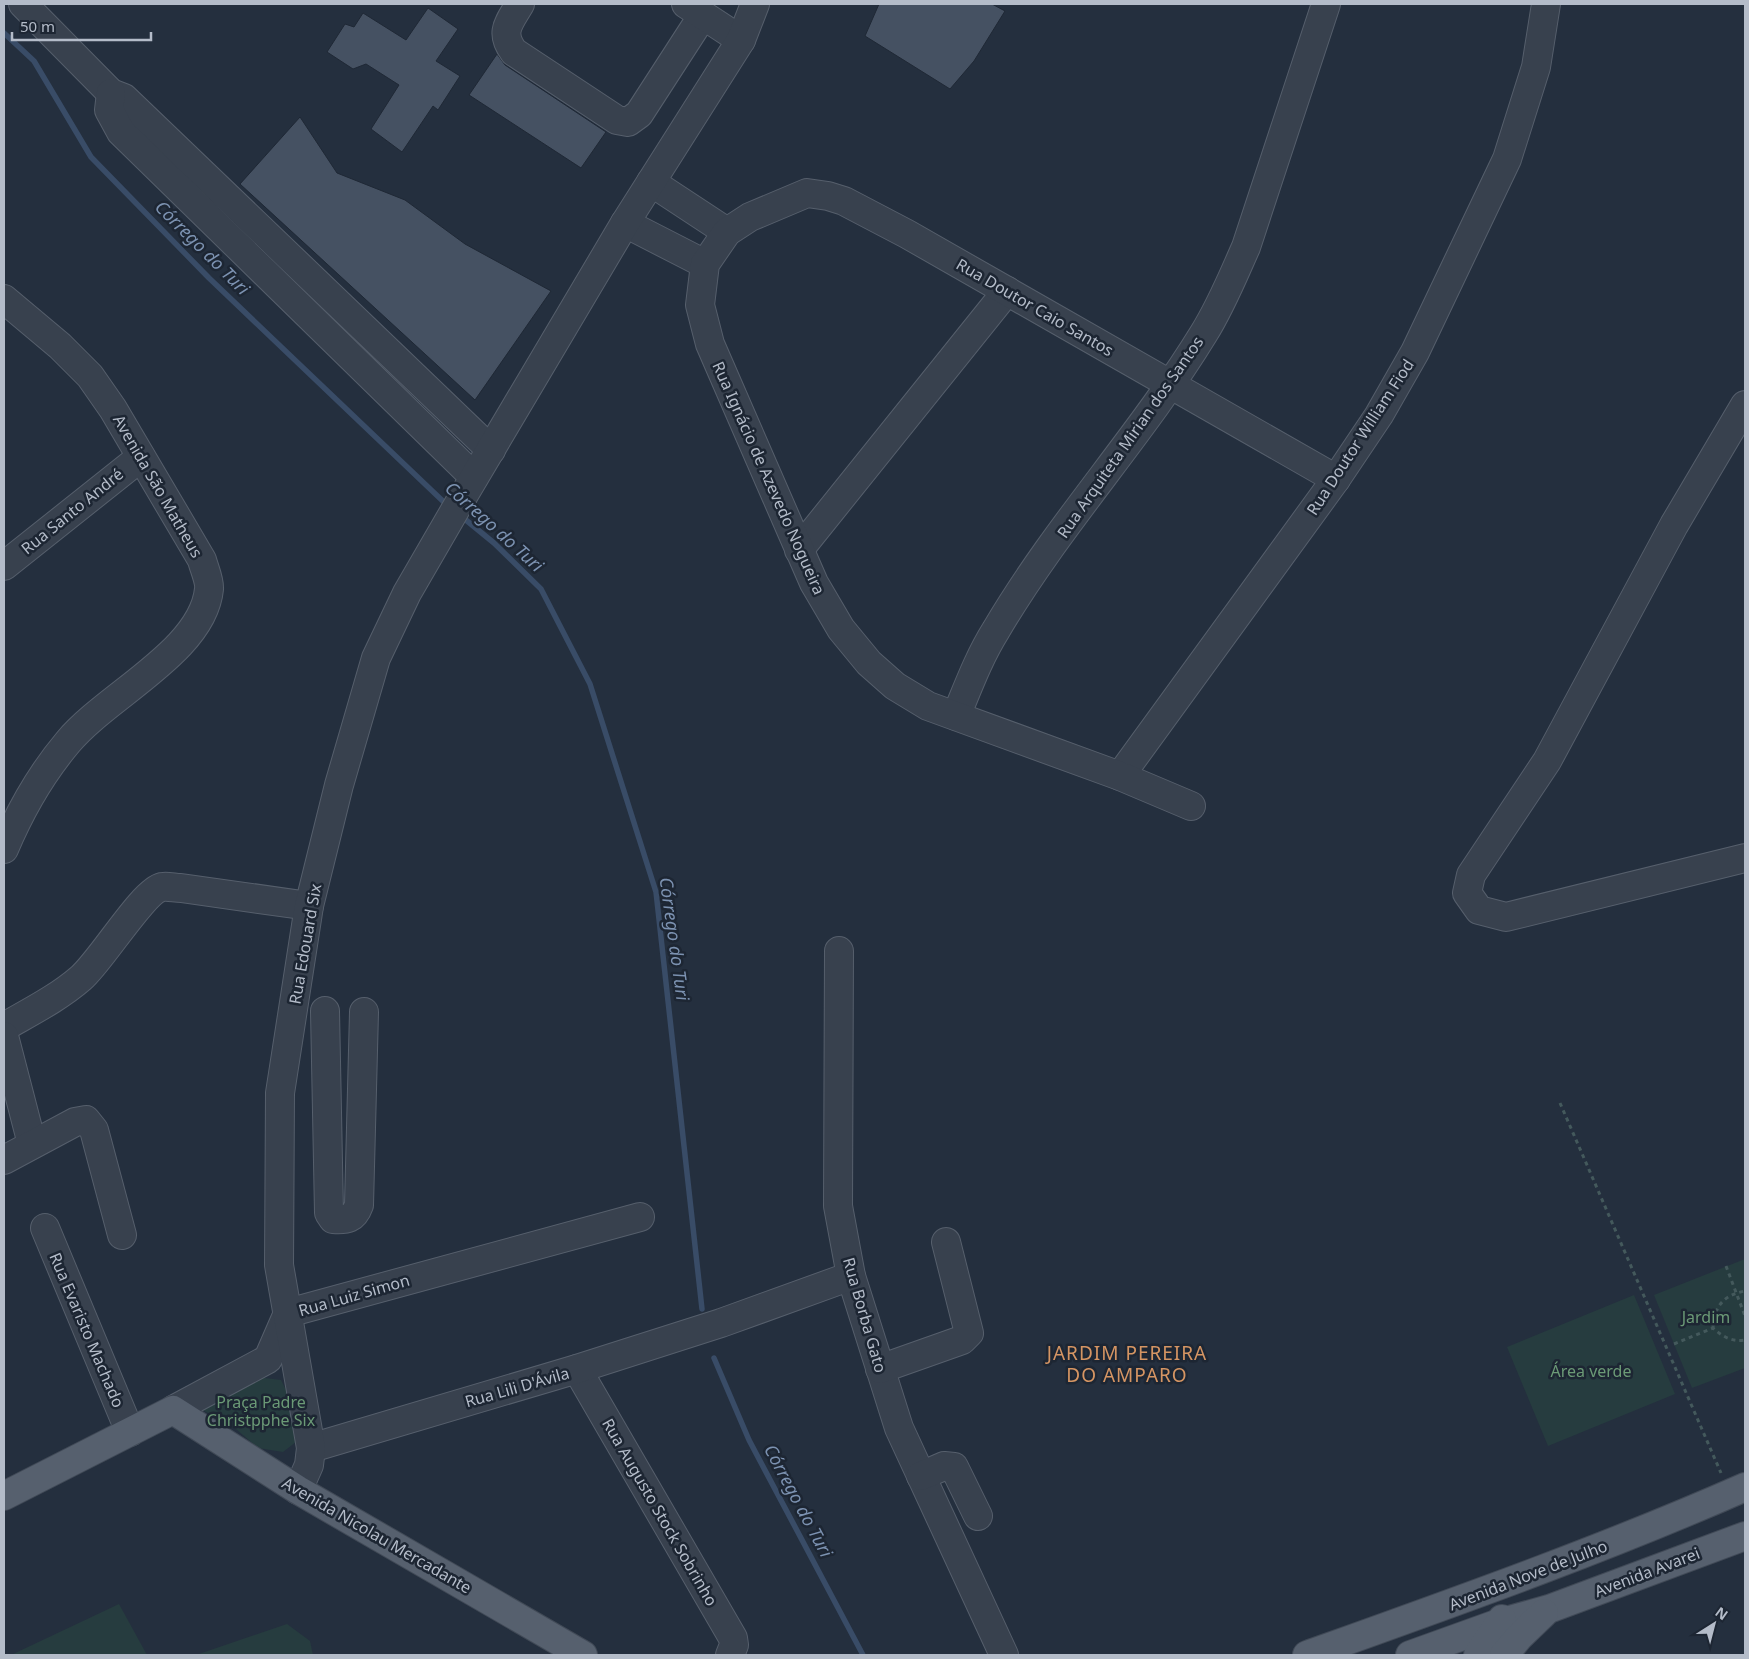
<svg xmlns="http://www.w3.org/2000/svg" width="1749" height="1659" viewBox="0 0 1749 1659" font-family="'Noto Sans',sans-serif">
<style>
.green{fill:#263c3f}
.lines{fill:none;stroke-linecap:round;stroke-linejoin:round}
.stream{stroke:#394c67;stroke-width:5.5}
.building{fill:#455162;stroke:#1f2835}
.minor-casing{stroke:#565f6c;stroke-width:30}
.major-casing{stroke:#414a57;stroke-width:30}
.path{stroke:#44595c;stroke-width:3;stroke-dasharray:4 4;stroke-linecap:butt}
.minor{stroke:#38414e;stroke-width:28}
.major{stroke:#56606e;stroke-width:28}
.labels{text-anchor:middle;stroke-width:5;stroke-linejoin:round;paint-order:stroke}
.street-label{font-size:16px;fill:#b4bcc9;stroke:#1d2633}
.park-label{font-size:16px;fill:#6b9a76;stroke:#1d2633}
.water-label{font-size:18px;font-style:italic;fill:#7c92b1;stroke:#1d2633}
.quarter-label{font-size:19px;letter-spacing:1px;fill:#d59563;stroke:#1d2633}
</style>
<rect width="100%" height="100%" fill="#242f3e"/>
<g class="green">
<path d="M 1745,1259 L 1745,1368 L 1692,1388 L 1654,1295 Z"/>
<path d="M 1634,1295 L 1675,1394 L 1548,1446 L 1507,1347 Z"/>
<path d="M 257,1377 L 281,1380 L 291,1400 L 296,1442 L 283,1452 L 258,1448 L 236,1429 L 201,1409 Z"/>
<path d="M 119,1604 L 147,1655 L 11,1655 Z"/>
<path d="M 287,1624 L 310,1641 L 313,1655 L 196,1655 Z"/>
</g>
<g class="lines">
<g class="stream">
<path d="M 4,33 L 34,61 L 91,157 L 209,278 L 448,506"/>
<path d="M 461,516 L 494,543 L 541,589 L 590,684 L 656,892 L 702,1309"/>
<path d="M 714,1358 L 749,1440 L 863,1655"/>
</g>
</g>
<g class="building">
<path d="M 879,4 L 992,4 L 1005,11 L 974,61 L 950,89 L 865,36 Z"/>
<path d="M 428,8 L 458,29 L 436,61 L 460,76 L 438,110 L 433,106 L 402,152 L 371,129 L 399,85 L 366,64 L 353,69 L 327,52 L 345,24 L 354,27 L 363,13 L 406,40 Z"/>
<path d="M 497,54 L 505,65 L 606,132 L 581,168 L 469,95 Z"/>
<path d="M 300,117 L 337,173 L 405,200 L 465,244 L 551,291 L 475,400 L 240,184 Z"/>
</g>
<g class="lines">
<defs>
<g id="minor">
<path d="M 23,4 L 111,93 L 124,98 L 491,450"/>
<path d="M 520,4 C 509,23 499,32 514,52 L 617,120 L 628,122 L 639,114 L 703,15"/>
<path d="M 686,4 L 741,40"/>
<path d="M 111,93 L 109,110 L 121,132 L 474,477"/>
<path d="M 651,182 L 727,232"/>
<path d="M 625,223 L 705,264"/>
<path d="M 4,299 L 60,346 L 90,376 L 113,409 L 202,560 C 204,568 210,581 209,589 C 203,651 107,695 68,742 C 41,774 20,811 4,849"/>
<path d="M 1745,405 L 1674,525 L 1547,761 L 1471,875 L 1467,893 L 1479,910 L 1506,917 L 1745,858"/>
<path d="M 799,550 L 1007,291"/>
<path d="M 4,566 L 141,457"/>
<path d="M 956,716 C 968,687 979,657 996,630 C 1057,526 1141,436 1204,333 C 1221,306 1233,276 1246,247 L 1326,4"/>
<path d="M 1120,776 L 1336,479 L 1379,415 L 1415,352 L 1507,159 L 1536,67 L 1546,4"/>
<path d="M 1191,806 L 1120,776 L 928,706 L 895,686 L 869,663 L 841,629 L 814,583 L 710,344 L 700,305 L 705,264 L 727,232 L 750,217 L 807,193 L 828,196 L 844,201 L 907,234 L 1336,479"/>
<path d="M 839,951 L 838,1206 L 851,1276 L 899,1428 L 1004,1655"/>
<path d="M 325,1011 L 329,1213 L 333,1219 C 347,1220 354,1219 359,1205 L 364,1012"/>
<path d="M 4,1027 C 30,1012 58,998 81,978 C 101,961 143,891 162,887 C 168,886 175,888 181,888 L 309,906"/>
<path d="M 4,1036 L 32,1144"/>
<path d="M 4,1160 L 75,1122 L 86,1120 L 94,1130 L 122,1235"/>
<path d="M 45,1228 L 130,1432"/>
<path d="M 577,1369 L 733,1638 L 734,1645 L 730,1655"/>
<path d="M 880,1369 L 962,1340 L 969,1333 L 946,1242"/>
<path d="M 173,1410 L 268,1359 L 288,1313 L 640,1217"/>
<path d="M 311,1448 L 577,1369 L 721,1323 L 851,1276"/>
<path d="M 921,1476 L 944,1466 L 954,1467 L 978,1516"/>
<path d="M 298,1490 L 309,1465 L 311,1448 L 279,1265 L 280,1093 L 309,906 L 339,785 L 376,658 L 407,593 L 462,498 L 625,223 L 741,40 L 755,4"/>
</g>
<g id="major">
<path d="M 4,1496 L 173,1410 L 298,1490 L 583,1655"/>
<path d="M 1307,1655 C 1455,1602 1602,1550 1745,1487"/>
<path d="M 1410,1655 L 1499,1623 L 1549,1609 L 1745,1536"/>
<path d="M 1478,1655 L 1502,1619"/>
<path d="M 1504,1655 L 1519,1637 L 1544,1613"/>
</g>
</defs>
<use href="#minor" class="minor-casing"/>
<use href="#major" class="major-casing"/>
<g class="path">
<path d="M 1560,1103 L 1721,1473"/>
<path d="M 1726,1266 L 1745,1316"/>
<path d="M 1713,1328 C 1714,1306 1724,1295 1745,1291"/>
<path d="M 1674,1344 L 1713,1328 C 1723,1337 1732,1342 1745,1340"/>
</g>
<use href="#minor" class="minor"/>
<use href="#major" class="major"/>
</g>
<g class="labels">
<g class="street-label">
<text transform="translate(1035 307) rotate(30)" y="6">Rua Doutor Caio Santos</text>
<text transform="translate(1130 437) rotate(-55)" y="6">Rua Arquiteta Mirian dos Santos</text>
<text transform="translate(1360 437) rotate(-57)" y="6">Rua Doutor William Fiod</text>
<text transform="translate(769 478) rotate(66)" y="6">Rua Ignácio de Azevedo Nogueira</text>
<text transform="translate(158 486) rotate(60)" y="6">Avenida São Matheus</text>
<text transform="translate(72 511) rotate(-39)" y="6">Rua Santo André</text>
<text transform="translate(305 944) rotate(-80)" y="6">Rua Edouard Six</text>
<text transform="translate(354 1295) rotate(-16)" y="6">Rua Luiz Simon</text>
<text transform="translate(865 1315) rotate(74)" y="6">Rua Borba Gato</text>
<text transform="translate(87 1330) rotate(67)" y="6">Rua Evaristo Machado</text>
<text transform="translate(517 1387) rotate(-16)" y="6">Rua Lili D'Ávila</text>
<text transform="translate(660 1512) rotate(60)" y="6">Rua Augusto Stock Sobrinho</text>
<text transform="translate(377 1535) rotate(30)" y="6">Avenida Nicolau Mercadante</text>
<text transform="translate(1647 1572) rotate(-21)" y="6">Avenida Avarei</text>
<text transform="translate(1528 1575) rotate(-21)" y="6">Avenida Nove de Julho</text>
</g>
<g class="park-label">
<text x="1706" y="1323">Jardim</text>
<text x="1591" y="1377">Área verde</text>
<text x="261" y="1408">Praça Padre<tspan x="261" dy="18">Christpphe Six</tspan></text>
</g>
<g class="water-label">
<text transform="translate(202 248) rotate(45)" y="6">Córrego do Turi</text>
<text transform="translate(494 527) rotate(42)" y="6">Córrego do Turi</text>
<text transform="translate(674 939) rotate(82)" y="6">Córrego do Turi</text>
<text transform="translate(798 1501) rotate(62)" y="6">Córrego do Turi</text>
</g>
<g class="quarter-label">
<text x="1127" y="1360">JARDIM PEREIRA<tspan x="1127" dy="22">DO AMPARO</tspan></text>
</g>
</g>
<rect width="1749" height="1659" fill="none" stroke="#b4bcc9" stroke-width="10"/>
<g transform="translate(1714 1624) rotate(36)" stroke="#1d2633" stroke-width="4" paint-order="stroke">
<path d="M0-4L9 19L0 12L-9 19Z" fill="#b4bcc9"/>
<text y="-8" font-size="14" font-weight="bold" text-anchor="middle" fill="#b4bcc9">N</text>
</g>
<path d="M12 32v8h139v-8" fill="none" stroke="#b4bcc9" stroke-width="2.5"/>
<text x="20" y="32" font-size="15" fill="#b4bcc9" stroke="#1d2633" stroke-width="4" paint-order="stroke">50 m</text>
</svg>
